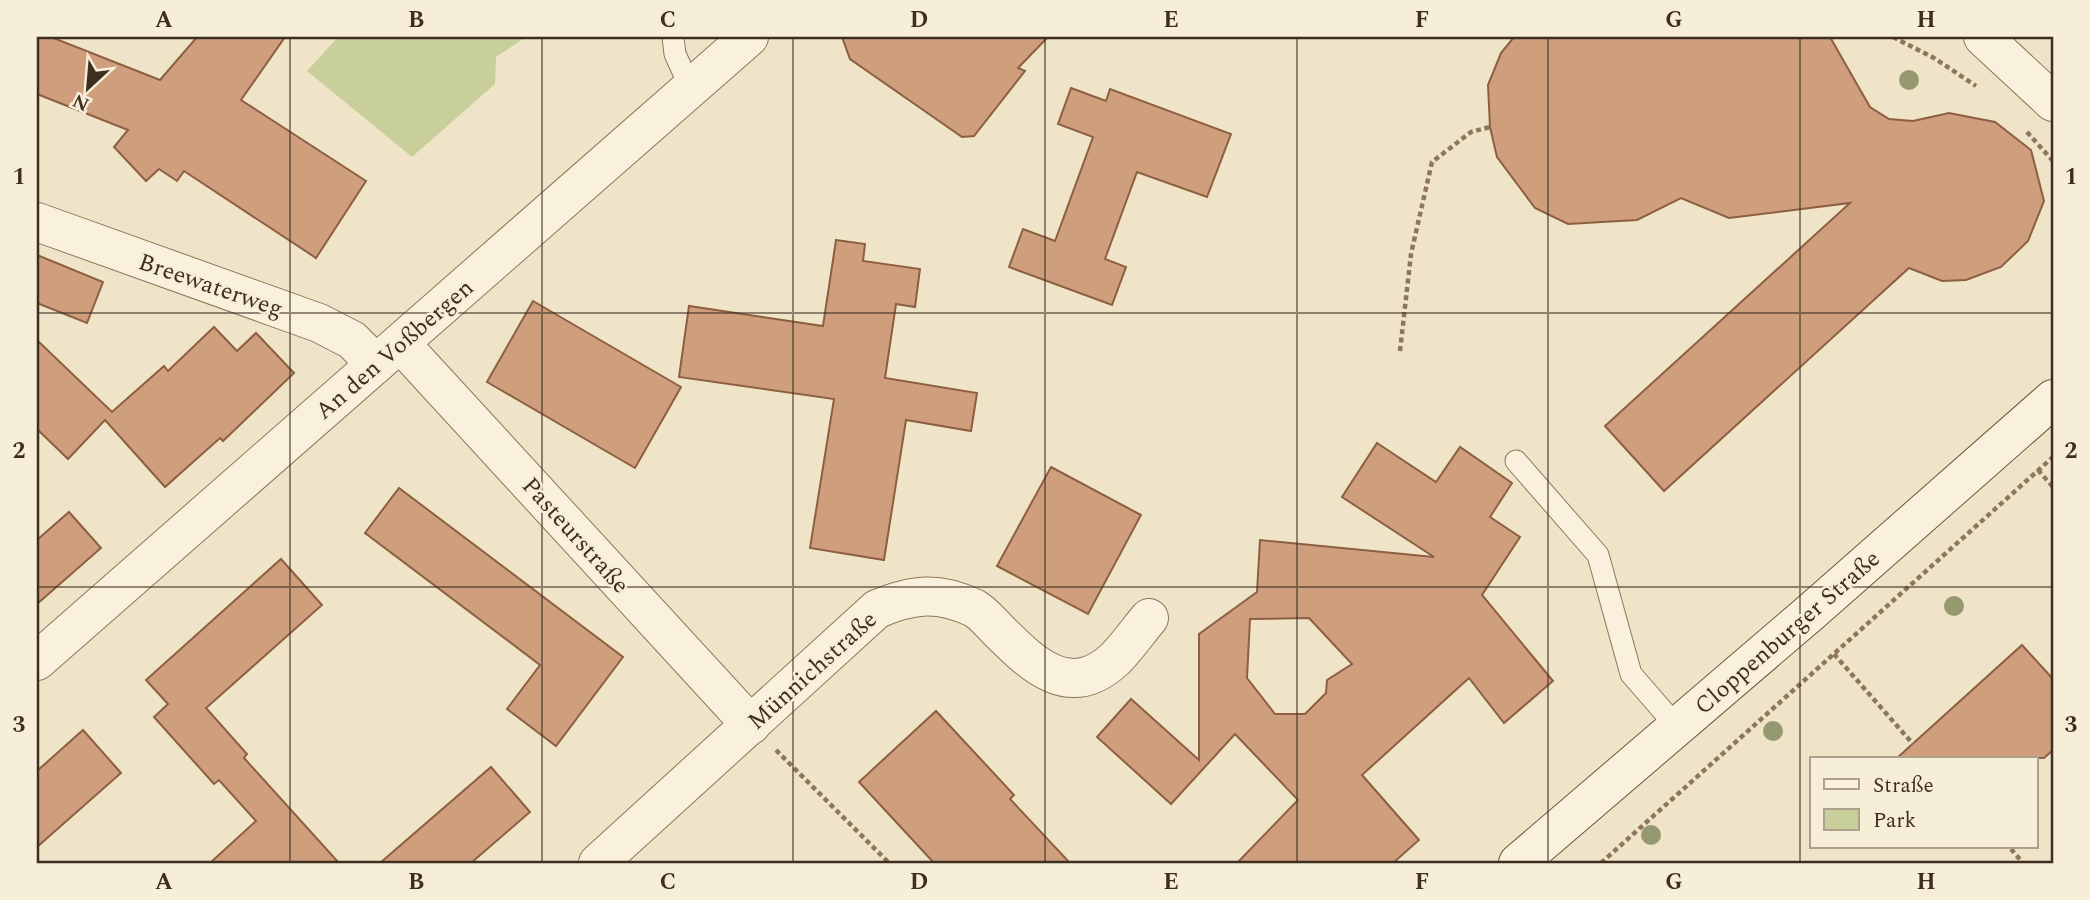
<svg xmlns="http://www.w3.org/2000/svg" width="2090" height="900" viewBox="0 0 2090 900" font-family="Spectral,serif">
<style>
.green{fill:#c9cf9b}
.building{fill:#cf9f7d;stroke:#8d5f41;stroke-width:2;fill-rule:evenodd}
.lines{fill:none;stroke-linecap:round;stroke-linejoin:round}
.lane-casing{stroke:#8d765c;stroke-width:23}
.street-casing{stroke:#8d765c;stroke-width:40}
.secondary-casing{stroke:#6f573f;stroke-width:40}
.path{stroke:#8d765c;stroke-width:4.5;stroke-dasharray:5 3.5;stroke-linecap:butt}
.lane{stroke:#faf1dc;stroke-width:21}
.street{stroke:#faf1dc;stroke-width:38}
.secondary{stroke:#faf1dc;stroke-width:38}
.tree{fill:#96986f}
.grid{fill:none;stroke:#3d2e20;stroke-width:2;stroke-opacity:0.55}
.labels{text-anchor:middle;stroke-width:5;stroke-linejoin:round;paint-order:stroke}
.street-label{font-size:24px;fill:#3d2e20;stroke:#f7eed8}
.neatline{fill:none;stroke:#3d2e20;stroke-width:2.5}
.grid-label{font-size:23px;text-anchor:middle;font-weight:bold;fill:#3d2e20}
</style>
<rect width="100%" height="100%" fill="#f0e4c8"/>
<path class="green" d="M 338,37 L 526,37 L 496,57 L 495,84 L 412,157 L 307,71 Z"/>
<g class="building">
<path d="M 37,37 L 51,37 L 160,80 L 197,37 L 285,37 L 241,100 L 366,181 L 316,258 L 184,171 L 177,181 L 159,169 L 146,181 L 114,147 L 128,130 L 37,94 Z"/>
<path d="M 842,37 L 1048,37 L 1018,68 L 1025,71 L 974,136 L 962,137 L 850,59 Z"/>
<path d="M 1514,37 L 1830,37 L 1870,107 L 1889,119 L 1913,121 L 1949,113 L 1995,122 L 2031,150 L 2044,201 L 2028,241 L 2001,267 L 1966,280 L 1942,281 L 1909,268 L 1664,491 L 1605,426 L 1850,203 L 1729,218 L 1681,198 L 1637,220 L 1568,224 L 1535,208 L 1497,157 L 1490,127 L 1488,85 L 1501,53 Z"/>
<path d="M 1071,88 L 1106,101 L 1110,89 L 1231,134 L 1207,197 L 1137,172 L 1105,259 L 1126,267 L 1112,305 L 1009,267 L 1023,229 L 1055,241 L 1093,137 L 1058,124 Z"/>
<path d="M 836,240 L 865,244 L 863,261 L 920,269 L 915,307 L 896,304 L 885,378 L 977,393 L 971,431 L 906,420 L 884,560 L 810,548 L 834,399 L 679,377 L 689,306 L 823,326 Z"/>
<path d="M 37,255 L 103,282 L 87,323 L 37,303 Z"/>
<path d="M 533,301 L 681,387 L 635,468 L 487,382 Z"/>
<path d="M 214,327 L 237,351 L 256,333 L 294,373 L 223,441 L 220,438 L 165,487 L 105,420 L 68,459 L 37,429 L 37,340 L 112,412 L 164,366 L 168,371 Z"/>
<path d="M 1377,443 L 1436,482 L 1460,447 L 1512,483 L 1490,517 L 1520,537 L 1482,595 L 1553,681 L 1504,723 L 1469,678 L 1362,775 L 1419,840 L 1393,863 L 1237,863 L 1298,800 L 1235,734 L 1171,804 L 1097,737 L 1131,699 L 1199,760 L 1199,634 L 1257,592 L 1260,540 L 1434,557 L 1342,497 ZM 1309,618 L 1352,664 L 1327,680 L 1326,693 L 1305,714 L 1275,714 L 1247,678 L 1250,619 Z"/>
<path d="M 1051,467 L 1141,515 L 1088,614 L 997,566 Z"/>
<path d="M 399,488 L 623,657 L 556,746 L 507,709 L 540,665 L 365,533 Z"/>
<path d="M 69,512 L 101,548 L 37,604 L 37,540 Z"/>
<path d="M 281,559 L 322,605 L 206,708 L 247,754 L 244,758 L 339,863 L 210,863 L 256,821 L 219,780 L 214,784 L 154,717 L 168,704 L 146,680 Z"/>
<path d="M 2022,645 L 2053,679 L 2053,750 L 2044,758 L 1897,758 Z"/>
<path d="M 936,711 L 1014,795 L 1010,799 L 1070,863 L 934,863 L 859,782 Z"/>
<path d="M 83,730 L 121,773 L 37,847 L 37,771 Z"/>
<path d="M 491,767 L 530,812 L 471,863 L 380,863 Z"/>
</g>
<g class="lines">
<defs>
<g id="lane">
<path d="M 673,37 L 675,54 L 690,87"/>
<path d="M 1516,461 L 1598,555 L 1631,674 L 1677,727"/>
</g>
<g id="street">
<path d="M 1983,37 L 2053,102"/>
<path d="M 37,222 L 319,323 L 352,340 L 376,364"/>
<path d="M 401,344 L 751,725"/>
<path d="M 37,661 L 749,37"/>
<path d="M 598,863 L 877,609 C 913,594 938,591 974,608 C 983,613 991,623 998,630 C 1031,663 1069,702 1115,659 C 1127,647 1138,631 1149,618"/>
</g>
<path id="secondary" d="M 1518,863 L 1811,612 L 2053,399"/>
</defs>
<use href="#lane" class="lane-casing"/>
<use href="#street" class="street-casing"/>
<use href="#secondary" class="secondary-casing"/>
<g class="path">
<path d="M 1893,37 L 1934,58 L 1976,86"/>
<path d="M 2027,132 L 2053,161"/>
<path d="M 1400,351 L 1411,254 L 1432,162 L 1471,132 L 1490,127"/>
<path d="M 2038,470 L 2053,487"/>
<path d="M 1834,654 L 1913,744"/>
<path d="M 776,750 L 889,863"/>
<path d="M 2011,849 L 2023,863"/>
<path d="M 1601,863 L 2053,457"/>
</g>
<use href="#lane" class="lane"/>
<use href="#street" class="street"/>
<use href="#secondary" class="secondary"/>
</g>
<g class="tree">
<circle cx="1909" cy="80" r="10"/>
<circle cx="1954" cy="606" r="10"/>
<circle cx="1773" cy="731" r="10"/>
<circle cx="1651" cy="835" r="10"/>
</g>
<path class="grid" d="M 290,37 L 290,863M 542,37 L 542,863M 793,37 L 793,863M 1045,37 L 1045,863M 1297,37 L 1297,863M 1548,37 L 1548,863M 1800,37 L 1800,863M 37,313 L 2053,313M 37,587 L 2053,587"/>
<g class="labels">
<g class="street-label">
<text transform="translate(211 285) rotate(19)" y="8">Breewaterweg</text>
<text transform="translate(394 349) rotate(-41)" y="8">An den Voßbergen</text>
<text transform="translate(576 535) rotate(48)" y="8">Pasteurstraße</text>
<text transform="translate(1787 632) rotate(-41)" y="8">Cloppenburger Straße</text>
<text transform="translate(812 670) rotate(-42)" y="8">Münnichstraße</text>
</g>
</g>
<rect width="2090" height="900" fill="none" stroke="#f7eed8" stroke-width="77"/>
<rect x="1810" y="757" width="228" height="91" fill="#f7eed8" stroke="#ada18e" stroke-width="2"/>
<rect x="1824" y="779" width="35" height="10" fill="#faf1dc" stroke="#ada18e" stroke-width="2"/>
<text x="1873" y="792" font-size="21" fill="#3d2e20">Straße</text>
<rect x="1824" y="809" width="35" height="21" fill="#c9cf9b" stroke="#ada18e" stroke-width="2"/>
<text x="1873" y="827" font-size="21" fill="#3d2e20">Park</text>
<g transform="translate(88 88) rotate(206)" stroke="#f7eed8" stroke-width="5" paint-order="stroke">
<path d="M0-5L12 26L0 18L-12 26Z" fill="#3d2e20"/>
<text y="-10" font-size="19" font-weight="bold" text-anchor="middle" fill="#3d2e20">N</text>
</g>
<rect x="38" y="38" width="2014" height="824" class="neatline"/>
<g class="grid-label">
<text x="164" y="27">A</text>
<text x="416" y="27">B</text>
<text x="668" y="27">C</text>
<text x="919" y="27">D</text>
<text x="1171" y="27">E</text>
<text x="1422" y="27">F</text>
<text x="1674" y="27">G</text>
<text x="1926" y="27">H</text>
<text x="19" y="184">1</text>
<text x="2071" y="184">1</text>
<text x="19" y="458">2</text>
<text x="2071" y="458">2</text>
<text x="19" y="732">3</text>
<text x="2071" y="732">3</text>
<text x="164" y="889">A</text>
<text x="416" y="889">B</text>
<text x="668" y="889">C</text>
<text x="919" y="889">D</text>
<text x="1171" y="889">E</text>
<text x="1422" y="889">F</text>
<text x="1674" y="889">G</text>
<text x="1926" y="889">H</text>
</g>
</svg>
